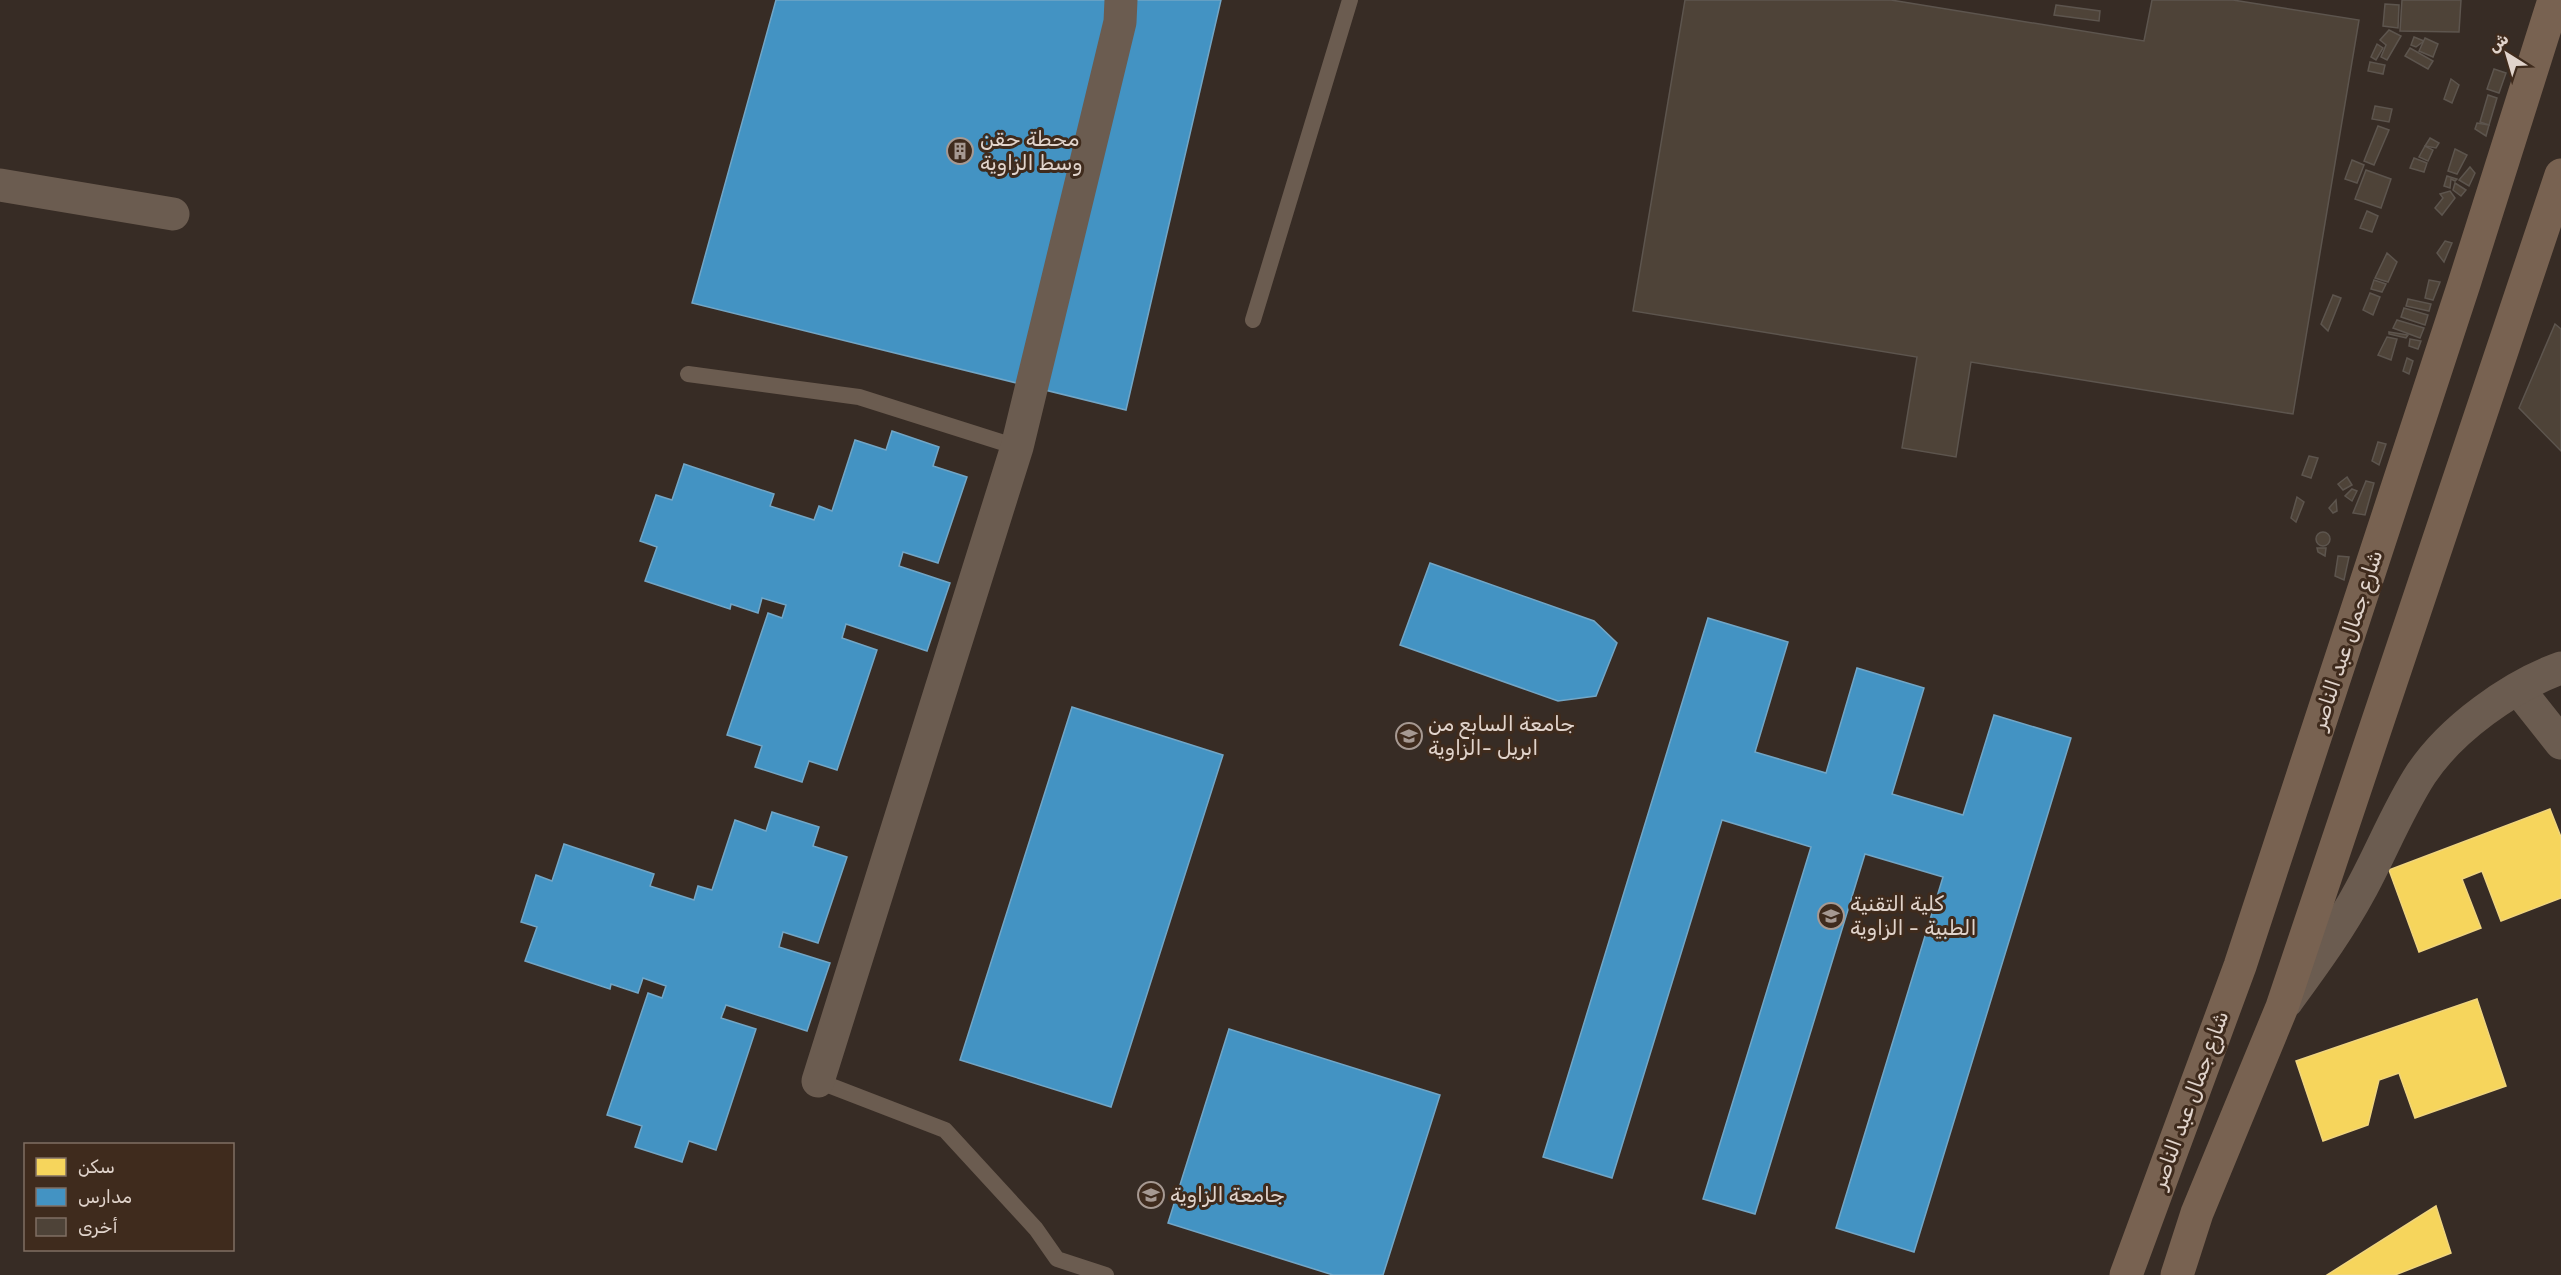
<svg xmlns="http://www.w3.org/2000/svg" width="2561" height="1275" viewBox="0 0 2561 1275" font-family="Rubik,Vazirmatn,sans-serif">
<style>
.homes{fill:#f6d55c;stroke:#f0d57e;stroke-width:1.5}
.schools{fill:#4393c3;stroke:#72a6c6;stroke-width:1.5}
.building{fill:#4e4338;stroke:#5d554e;stroke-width:1.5}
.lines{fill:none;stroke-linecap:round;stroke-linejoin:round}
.service{stroke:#6b5c50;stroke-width:16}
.minor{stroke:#6b5c50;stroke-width:33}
.primary{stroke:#786251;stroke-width:33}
.labels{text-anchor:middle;stroke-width:6;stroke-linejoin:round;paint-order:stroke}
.poi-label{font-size:21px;fill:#e1d4cc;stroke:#3f2b1d;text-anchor:start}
.street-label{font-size:21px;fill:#e1d4cc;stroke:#3f2b1d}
</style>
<rect width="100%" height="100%" fill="#372c25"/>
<g class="homes">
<path d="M 2550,809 L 2561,837 L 2561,898 L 2501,921 L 2482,871 L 2462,879 L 2481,928 L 2419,952 L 2389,870 Z"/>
<path d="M 2477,999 L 2506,1086 L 2415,1118 L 2399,1073 L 2379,1080 L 2368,1125 L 2323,1141 L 2296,1061 Z"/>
<path d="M 2436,1206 L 2451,1253 L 2395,1275 L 2327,1275 Z"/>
</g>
<g class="schools">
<path d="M 776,0 L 1221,0 L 1126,410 L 692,303 Z"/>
<path d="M 892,431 L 939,447 L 933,466 L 967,477 L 938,563 L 903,552 L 899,566 L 950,583 L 927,651 L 846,624 L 842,638 L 877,650 L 837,770 L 809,761 L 802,782 L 755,767 L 762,746 L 727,735 L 768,613 L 782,618 L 786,605 L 762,598 L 758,613 L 731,604 L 730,609 L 645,581 L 657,547 L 640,541 L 656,495 L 672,500 L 684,464 L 774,494 L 770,506 L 814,520 L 819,506 L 832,511 L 855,440 L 886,450 Z"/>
<path d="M 1430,563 L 1594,621 L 1617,643 L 1596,696 L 1558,701 L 1400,645 Z"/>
<path d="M 1708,618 L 1788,642 L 1755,752 L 1826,773 L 1857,668 L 1924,688 L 1892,794 L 1963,815 L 1994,715 L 2071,738 L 1914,1252 L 1836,1228 L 1943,877 L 1865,854 L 1755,1214 L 1703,1199 L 1811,847 L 1722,820 L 1612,1178 L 1543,1157 Z"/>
<path d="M 1072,707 L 1223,755 L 1111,1107 L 960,1060 Z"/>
<path d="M 772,812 L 819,827 L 813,846 L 847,857 L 818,943 L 783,932 L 779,947 L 830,963 L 807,1031 L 726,1005 L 721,1018 L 756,1029 L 716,1150 L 689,1141 L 682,1162 L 635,1147 L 642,1126 L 607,1115 L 648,993 L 662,998 L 666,986 L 643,978 L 638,993 L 611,984 L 610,989 L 525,961 L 537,927 L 521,922 L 536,875 L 552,881 L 564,844 L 654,874 L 650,886 L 694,900 L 698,886 L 712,890 L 735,820 L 766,831 Z"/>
<path d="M 1229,1029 L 1440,1095 L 1383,1275 L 1333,1275 L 1168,1223 Z"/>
</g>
<g class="building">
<path d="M 1685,0 L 1891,0 L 2144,41 L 2152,0 L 2233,0 L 2359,20 L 2293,414 L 1971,362 L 1956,457 L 1902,448 L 1917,357 L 1633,311 Z"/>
<path d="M 2402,0 L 2461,0 L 2459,32 L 2400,31 Z"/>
<path d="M 2385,4 L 2399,5 L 2398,28 L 2383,26 Z"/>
<path d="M 2056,5 L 2100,11 L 2099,21 L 2054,15 Z"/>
<path d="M 2389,30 L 2401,36 L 2387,60 L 2381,57 L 2386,45 L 2380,40 Z"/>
<path d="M 2414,37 L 2424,41 L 2416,47 L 2411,45 Z"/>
<path d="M 2425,38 L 2438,44 L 2433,57 L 2419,51 Z"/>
<path d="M 2377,44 L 2383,48 L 2376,60 L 2371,57 Z"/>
<path d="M 2410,48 L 2433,61 L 2428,69 L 2405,56 Z"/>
<path d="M 2370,62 L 2385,65 L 2383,74 L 2368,71 Z"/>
<path d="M 2494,69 L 2506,73 L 2499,93 L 2487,89 Z"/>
<path d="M 2451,79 L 2459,85 L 2452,103 L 2444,99 Z"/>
<path d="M 2488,95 L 2497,98 L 2489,125 L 2480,122 Z"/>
<path d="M 2375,106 L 2392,109 L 2389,122 L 2372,119 Z"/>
<path d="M 2477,123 L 2489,125 L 2486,136 L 2475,129 Z"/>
<path d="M 2378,126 L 2389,130 L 2374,165 L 2364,161 Z"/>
<path d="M 2430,138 L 2439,143 L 2436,148 L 2425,146 Z"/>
<path d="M 2425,146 L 2433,150 L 2428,161 L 2419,157 Z"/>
<path d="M 2455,149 L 2467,155 L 2457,174 L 2448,171 Z"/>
<path d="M 2414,158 L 2427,163 L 2424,172 L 2410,168 Z"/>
<path d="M 2352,160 L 2364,165 L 2357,183 L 2345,179 Z"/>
<path d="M 2470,167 L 2475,173 L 2469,186 L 2459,180 Z"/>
<path d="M 2366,170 L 2391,179 L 2381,208 L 2355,199 Z"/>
<path d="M 2447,176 L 2457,179 L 2455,181 L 2451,179 L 2450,188 L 2444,186 Z"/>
<path d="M 2455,183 L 2466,190 L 2461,196 L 2453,190 Z"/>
<path d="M 2450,191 L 2455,198 L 2442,215 L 2435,208 L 2443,198 L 2440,194 Z"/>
<path d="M 2367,211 L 2378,216 L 2372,232 L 2360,228 Z"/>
<path d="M 2445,241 L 2452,243 L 2444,262 L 2437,253 Z"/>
<path d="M 2387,253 L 2397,262 L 2388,282 L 2375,278 Z"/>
<path d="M 2374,280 L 2386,284 L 2382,292 L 2371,289 Z"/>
<path d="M 2429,280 L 2440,282 L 2433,300 L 2425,298 Z"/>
<path d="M 2370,293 L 2380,297 L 2373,315 L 2363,310 Z"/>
<path d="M 2333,295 L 2341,298 L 2328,331 L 2321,324 Z"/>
<path d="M 2408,299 L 2431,304 L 2429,311 L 2406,306 Z"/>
<path d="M 2404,308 L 2428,315 L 2425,325 L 2401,317 Z"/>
<path d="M 2397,320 L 2424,328 L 2420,338 L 2393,328 Z"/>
<path d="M 2555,324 L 2561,329 L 2561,451 L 2519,408 Z"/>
<path d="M 2389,332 L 2408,335 L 2406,338 L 2389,334 Z"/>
<path d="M 2387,337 L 2397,339 L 2391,360 L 2378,355 Z"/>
<path d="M 2410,339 L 2421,341 L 2418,349 L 2409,346 Z"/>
<path d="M 2407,358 L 2413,361 L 2409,374 L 2403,371 Z"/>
<path d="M 2378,442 L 2386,444 L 2379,465 L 2372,461 Z"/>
<path d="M 2309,456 L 2318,458 L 2311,478 L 2302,475 Z"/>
<path d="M 2347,477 L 2352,485 L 2343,490 L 2338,484 Z"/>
<path d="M 2366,481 L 2374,483 L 2365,515 L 2353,513 Z"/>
<path d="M 2352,489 L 2357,491 L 2352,501 L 2345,496 Z"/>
<path d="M 2297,497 L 2304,502 L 2296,522 L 2291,518 Z"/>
<path d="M 2336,500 L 2337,511 L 2333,513 L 2329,508 Z"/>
<circle cx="2323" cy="539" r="7"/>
<path d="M 2317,548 L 2326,548 L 2325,556 L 2318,552 Z"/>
<path d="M 2338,556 L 2349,557 L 2344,580 L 2335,576 Z"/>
</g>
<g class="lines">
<g class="service">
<path d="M 1253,320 L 1350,0"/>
<path d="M 688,374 L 859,397 L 1017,447"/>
<path d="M 818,1081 L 945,1130 L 1036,1229 L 1057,1259 L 1106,1275"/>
</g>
<g class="minor">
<path d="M 0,185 L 173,214"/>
<path d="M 2519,690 L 2561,743"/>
<path d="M 2287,1001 C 2313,965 2339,930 2360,891 C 2381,853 2397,811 2421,774 C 2451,729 2511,686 2561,668"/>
<path d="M 818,1081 L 1017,447 L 1120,22 L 1121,0"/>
</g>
<g class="primary">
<path d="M 2126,1275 L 2240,966 L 2464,284 L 2554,0"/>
<path d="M 2177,1275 L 2197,1213 L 2282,1007 L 2561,175"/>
</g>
</g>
<defs>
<symbol id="building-ring" viewBox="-11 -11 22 22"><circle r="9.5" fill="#3f2b1d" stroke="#a69992" stroke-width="1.5"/><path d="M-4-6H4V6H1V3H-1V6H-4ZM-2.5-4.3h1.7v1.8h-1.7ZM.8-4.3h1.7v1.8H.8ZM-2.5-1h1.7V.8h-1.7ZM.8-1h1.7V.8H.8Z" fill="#a69992"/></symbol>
<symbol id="university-ring" viewBox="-11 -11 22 22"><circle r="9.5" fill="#3f2b1d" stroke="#a69992" stroke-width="1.5"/><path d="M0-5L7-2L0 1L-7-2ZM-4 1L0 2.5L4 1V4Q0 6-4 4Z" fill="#a69992"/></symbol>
</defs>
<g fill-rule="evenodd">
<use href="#building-ring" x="945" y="136" width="30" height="30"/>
<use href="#university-ring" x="1394" y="721" width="30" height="30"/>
<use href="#university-ring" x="1816" y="901" width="30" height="30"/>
<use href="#university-ring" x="1136" y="1180" width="30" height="30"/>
</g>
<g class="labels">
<g class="poi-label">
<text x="980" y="146">محطة حقن<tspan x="980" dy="24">وسط الزاوية</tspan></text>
<text x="1428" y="731">جامعة السابع من<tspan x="1428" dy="24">ابريل -الزاوية</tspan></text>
<text x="1850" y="911">كلية التقنية<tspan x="1850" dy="24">الطبية - الزاوية</tspan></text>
<text x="1170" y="1202">جامعة الزاوية</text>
</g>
<g class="street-label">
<text transform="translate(2347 640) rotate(-72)" y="7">شارع جمال عبد الناصر</text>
<text transform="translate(2190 1100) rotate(-70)" y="7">شارع جمال عبد الناصر</text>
</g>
</g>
<rect x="24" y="1143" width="210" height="108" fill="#3f2b1d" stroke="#806f63" stroke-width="1.5"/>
<rect x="36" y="1158" width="30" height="18" fill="#f6d55c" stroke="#806f63" stroke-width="1.5"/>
<text x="78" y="1173" font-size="18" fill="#e1d4cc">سكن</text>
<rect x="36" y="1188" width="30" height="18" fill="#4393c3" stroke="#806f63" stroke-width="1.5"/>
<text x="78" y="1203" font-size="18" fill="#e1d4cc">مدارس</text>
<rect x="36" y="1218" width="30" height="18" fill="#4e4338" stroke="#806f63" stroke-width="1.5"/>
<text x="78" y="1233" font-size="18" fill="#e1d4cc">أخرى</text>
<g transform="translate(2507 54) rotate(323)" stroke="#3f2b1d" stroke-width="4.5" paint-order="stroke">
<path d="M0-4.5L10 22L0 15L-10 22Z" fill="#e1d4cc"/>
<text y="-9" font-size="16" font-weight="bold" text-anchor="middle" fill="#e1d4cc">ش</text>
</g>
</svg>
